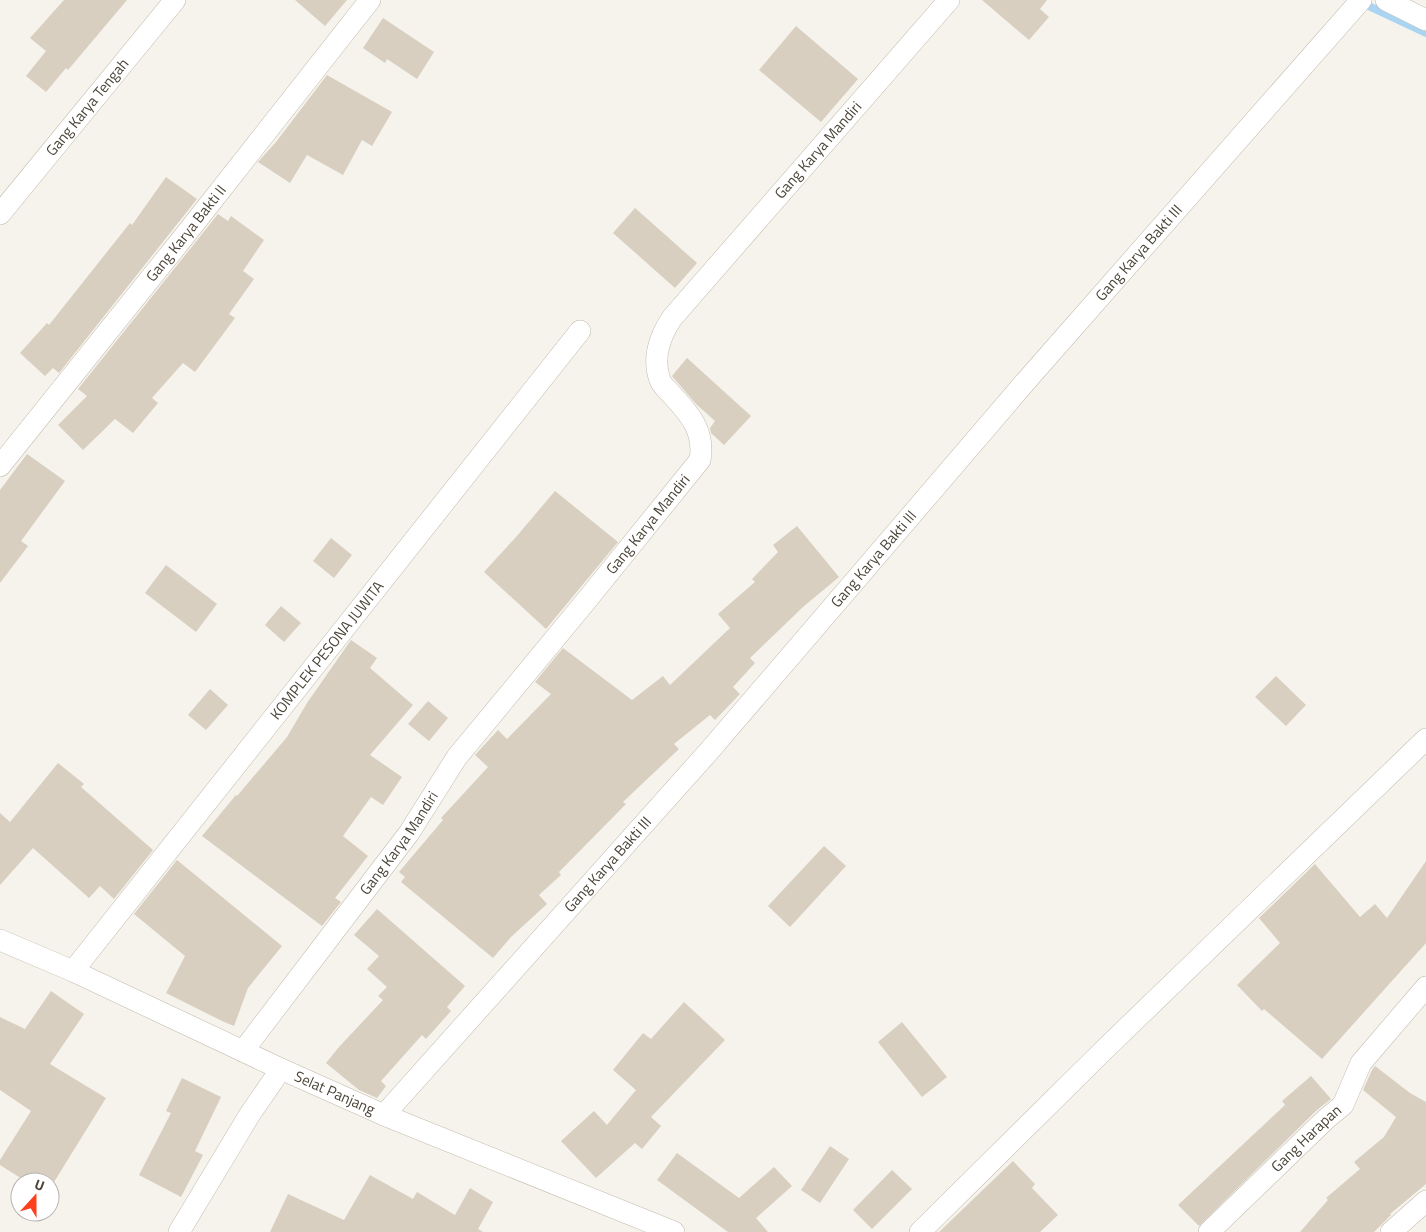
<svg xmlns="http://www.w3.org/2000/svg" width="1426" height="1232" viewBox="0 0 1426 1232" font-family="'Titillium Web',sans-serif">
<style>
.lines{fill:none;stroke-linecap:round;stroke-linejoin:round}
.stream{stroke:#a9d4f2;stroke-width:8}
.building{fill:#d8cfc1}
.street-casing{stroke:#c2bbae;stroke-width:22}
.street{stroke:#fff;stroke-width:21}
.labels{text-anchor:middle;stroke-width:4;stroke-linejoin:round;paint-order:stroke}
.street-label{font-size:15px;fill:#4b4439;stroke:#fff}
</style>
<rect width="100%" height="100%" fill="#f6f3ec"/>
<g class="lines">
<path class="stream" d="M 1360,2 L 1426,33"/>
</g>
<g class="building">
<path d="M 64,0 L 127,0 L 68,70 L 66,68 L 46,92 L 26,76 L 46,51 L 30,38 Z"/>
<path d="M 295,0 L 347,0 L 325,26 Z"/>
<path d="M 982,0 L 1047,0 L 1040,9 L 1049,17 L 1029,40 Z"/>
<path d="M 383,18 L 434,52 L 417,79 L 387,59 L 385,63 L 363,48 Z"/>
<path d="M 796,26 L 858,79 L 821,122 L 759,70 Z"/>
<path d="M 327,75 L 392,112 L 372,146 L 362,140 L 343,175 L 307,155 L 290,183 L 258,162 L 276,142 Z"/>
<path d="M 166,177 L 197,199 L 59,373 L 53,368 L 45,376 L 20,353 L 47,323 L 49,325 L 130,223 L 132,225 Z"/>
<path d="M 635,208 L 697,263 L 675,288 L 613,233 Z"/>
<path d="M 218,214 L 228,221 L 231,216 L 264,240 L 243,271 L 254,279 L 229,314 L 235,318 L 195,372 L 183,363 L 152,398 L 158,403 L 133,433 L 115,419 L 83,450 L 58,425 L 87,396 L 78,389 Z"/>
<path d="M 687,358 L 751,416 L 724,445 L 711,433 L 710,428 L 715,421 L 696,404 L 672,376 Z"/>
<path d="M 27,454 L 65,481 L 21,541 L 28,546 L 0,583 L 0,490 Z"/>
<path d="M 555,491 L 618,542 L 546,629 L 484,572 L 516,537 Z"/>
<path d="M 797,526 L 839,577 L 803,607 L 750,658 L 755,663 L 733,687 L 740,694 L 715,720 L 710,715 L 674,744 L 679,749 L 623,802 L 626,804 L 559,872 L 561,875 L 539,895 L 547,904 L 511,937 L 493,958 L 401,882 L 405,877 L 399,872 L 443,820 L 441,818 L 488,767 L 475,755 L 498,730 L 507,739 L 551,694 L 535,682 L 563,648 L 632,700 L 663,676 L 670,685 L 730,628 L 718,614 L 755,582 L 752,579 L 778,552 L 773,545 Z"/>
<path d="M 331,538 L 352,555 L 334,578 L 313,561 Z"/>
<path d="M 166,565 L 217,604 L 196,632 L 145,593 Z"/>
<path d="M 281,606 L 301,623 L 284,642 L 265,625 Z"/>
<path d="M 351,640 L 377,658 L 370,668 L 413,705 L 370,755 L 402,777 L 383,805 L 371,797 L 343,836 L 368,856 L 335,898 L 341,902 L 322,926 L 202,836 L 236,795 L 237,796 L 287,737 L 307,703 Z"/>
<path d="M 1276,676 L 1306,705 L 1286,726 L 1255,697 Z"/>
<path d="M 210,689 L 228,705 L 206,730 L 188,715 Z"/>
<path d="M 428,701 L 448,718 L 429,741 L 408,724 Z"/>
<path d="M 58,763 L 84,784 L 81,787 L 153,850 L 114,899 L 100,886 L 89,898 L 33,848 L 0,885 L 0,813 L 10,822 Z"/>
<path d="M 824,846 L 846,866 L 790,927 L 768,906 Z"/>
<path d="M 177,860 L 282,946 L 248,988 L 234,1026 L 222,1021 L 166,993 L 185,956 L 134,914 Z"/>
<path d="M 1426,861 L 1426,943 L 1322,1059 L 1264,1009 L 1262,1011 L 1237,985 L 1280,943 L 1259,918 L 1315,864 L 1360,917 L 1375,904 L 1387,918 Z"/>
<path d="M 377,909 L 465,986 L 447,1007 L 451,1011 L 426,1039 L 422,1035 L 381,1081 L 386,1086 L 377,1098 L 359,1090 L 326,1063 L 339,1047 L 383,1000 L 378,996 L 387,987 L 367,969 L 379,956 L 354,935 Z"/>
<path d="M 51,991 L 84,1014 L 50,1064 L 106,1098 L 54,1182 L 27,1182 L 0,1165 L 0,1160 L 31,1111 L 0,1090 L 0,1017 L 25,1029 Z"/>
<path d="M 684,1002 L 725,1040 L 651,1117 L 661,1126 L 642,1149 L 635,1143 L 596,1178 L 561,1141 L 594,1111 L 607,1125 L 636,1090 L 613,1070 L 643,1033 L 651,1039 Z"/>
<path d="M 902,1022 L 947,1077 L 922,1097 L 878,1042 Z"/>
<path d="M 1375,1066 L 1410,1093 L 1426,1102 L 1426,1184 L 1390,1214 L 1391,1215 L 1374,1232 L 1300,1232 L 1328,1200 L 1326,1198 L 1360,1169 L 1354,1162 L 1384,1137 L 1396,1117 L 1363,1090 L 1372,1070 Z"/>
<path d="M 1311,1076 L 1331,1099 L 1317,1110 L 1199,1226 L 1178,1205 L 1285,1105 L 1282,1101 Z"/>
<path d="M 182,1078 L 221,1097 L 195,1151 L 203,1155 L 181,1197 L 139,1175 L 171,1113 L 166,1111 Z"/>
<path d="M 830,1146 L 849,1159 L 820,1203 L 801,1190 Z"/>
<path d="M 677,1153 L 739,1198 L 774,1167 L 792,1186 L 756,1218 L 768,1232 L 728,1232 L 657,1180 Z"/>
<path d="M 1013,1161 L 1035,1184 L 1032,1188 L 1058,1215 L 1040,1232 L 939,1232 Z"/>
<path d="M 892,1170 L 912,1189 L 872,1229 L 853,1210 Z"/>
<path d="M 370,1175 L 413,1199 L 417,1192 L 455,1215 L 470,1188 L 493,1202 L 478,1229 L 483,1232 L 270,1232 L 288,1194 L 344,1220 Z"/>
</g>
<g class="lines">
<defs>
<g id="street">
<path d="M 1386,0 L 1426,20"/>
<path id="s1" d="M 0,214 L 175,0"/>
<path id="s2" d="M 0,466 L 182,239 L 370,0"/>
<path id="s3" d="M 0,940 L 73,971 L 281,1069 L 384,1115 L 674,1232"/>
<path id="s4" d="M 73,971 L 580,331"/>
<path id="s5" d="M 243,1051 L 409,833 L 457,757 L 586,601 L 700,460 C 705,432 690,414 672,395 C 668,390 662,386 660,380 C 652,358 660,336 672,318 L 949,0"/>
<path id="s6" d="M 384,1115 L 710,750 L 1027,380 L 1361,0"/>
<path d="M 179,1232 L 250,1114 L 281,1069"/>
<path d="M 920,1232 L 1107,1047 L 1426,739"/>
<path id="s7" d="M 1209,1232 L 1326,1119 L 1343,1105 L 1361,1063 L 1426,987"/>
<path d="M 1391,1232 L 1426,1201"/>
</g>
</defs>
<use href="#street" class="street-casing"/>
<use href="#street" class="street"/>
</g>
<g class="labels">
<g class="street-label">
<text dy="5" stroke="none"><textPath href="#s1" startOffset="138">Gang Karya Tengah</textPath></text>
<text dy="5" stroke="none"><textPath href="#s5" startOffset="1129">Gang Karya Mandiri</textPath></text>
<text dy="5" stroke="none"><textPath href="#s2" startOffset="298">Gang Karya Bakti II</textPath></text>
<text dy="5" stroke="none"><textPath href="#s6" startOffset="1146">Gang Karya Bakti III</textPath></text>
<text dy="5" stroke="none"><textPath href="#s5" startOffset="665">Gang Karya Mandiri</textPath></text>
<text dy="5" stroke="none"><textPath href="#s6" startOffset="741">Gang Karya Bakti III</textPath></text>
<text dy="5" stroke="none"><textPath href="#s4" startOffset="409">KOMPLEK PESONA JUWITA</textPath></text>
<text dy="5" stroke="none"><textPath href="#s5" startOffset="260">Gang Karya Mandiri</textPath></text>
<text dy="5" stroke="none"><textPath href="#s6" startOffset="336">Gang Karya Bakti III</textPath></text>
<text dy="5" stroke="none"><textPath href="#s3" startOffset="368">Selat Panjang</textPath></text>
<text dy="5" stroke="none"><textPath href="#s7" startOffset="135">Gang Harapan</textPath></text>
</g>
</g>
<g transform="translate(35 1197) rotate(21)"><circle r="24" fill="#ffffff" stroke="#b7b4b0"/>
<path d="M0-4L9 19L0 12L-9 19Z" fill="#fc3f1d"/>
<text y="-8" font-size="14" font-weight="bold" text-anchor="middle" fill="#4b4439">U</text>
</g>
</svg>
